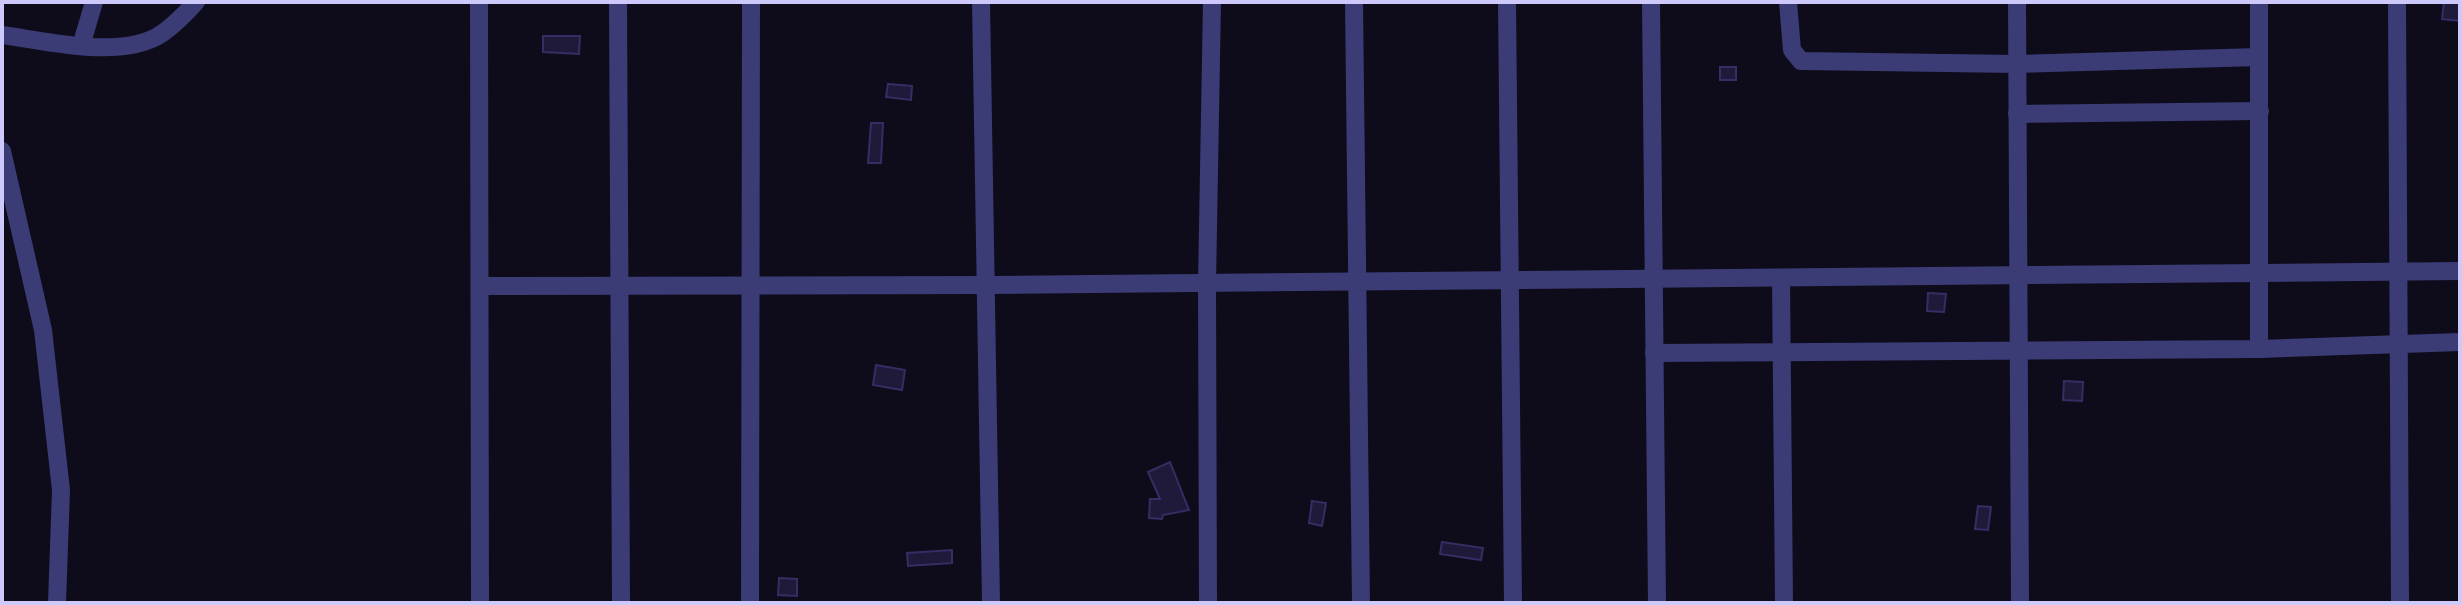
<svg xmlns="http://www.w3.org/2000/svg" width="2462" height="605" viewBox="0 0 2462 605" font-family="'IBM Plex Sans',sans-serif">
<style>
.building{fill:#1f1a39;stroke:#362d64;stroke-width:2}
.lines{fill:none;stroke-linecap:round;stroke-linejoin:round}
.minor{stroke:#3b3b76;stroke-width:18}
</style>
<rect width="100%" height="100%" fill="#0e0c1a"/>
<g class="building">
<path d="M 2444,2 L 2460,2 L 2460,21 L 2442,19 Z"/>
<path d="M 543,36 L 580,36 L 579,54 L 543,52 Z"/>
<rect x="1720" y="67" width="16" height="13"/>
<path d="M 888,84 L 912,86 L 911,100 L 886,97 Z"/>
<path d="M 871,123 L 883,123 L 881,163 L 868,163 Z"/>
<path d="M 1928,293 L 1946,294 L 1944,312 L 1927,311 Z"/>
<path d="M 876,365 L 905,370 L 902,390 L 873,385 Z"/>
<path d="M 2064,381 L 2083,382 L 2082,401 L 2063,400 Z"/>
<path d="M 1170,462 L 1189,510 L 1163,515 L 1162,519 L 1149,518 L 1150,499 L 1160,499 L 1148,472 Z"/>
<path d="M 1312,501 L 1326,503 L 1322,526 L 1309,523 Z"/>
<path d="M 1978,506 L 1991,507 L 1988,530 L 1975,529 Z"/>
<path d="M 1442,542 L 1483,548 L 1481,560 L 1440,554 Z"/>
<path d="M 952,550 L 952,563 L 908,566 L 907,553 Z"/>
<path d="M 779,578 L 797,579 L 797,596 L 778,595 Z"/>
</g>
<g class="lines">
<g class="minor">
<path d="M 479,2 L 480,603"/>
<path d="M 618,2 L 621,603"/>
<path d="M 981,2 L 991,603"/>
<path d="M 1354,2 L 1361,603"/>
<path d="M 1507,2 L 1513,603"/>
<path d="M 1651,2 L 1657,603"/>
<path d="M 1788,2 L 1792,50 L 1801,61 L 2017,64 L 2259,57"/>
<path d="M 2017,2 L 2020,603"/>
<path d="M 2397,2 L 2400,603"/>
<path d="M 2,35 C 46,41 117,59 158,36 C 172,28 185,14 196,2"/>
<path d="M 81,46 L 94,2"/>
<path d="M 2017,114 L 2260,111"/>
<path d="M 2,151 L 43,330 L 61,490 L 57,603"/>
<path d="M 1781,278 L 1784,603"/>
<path d="M 480,286 L 988,285 L 2460,271"/>
<path d="M 2259,349 L 2259,2"/>
<path d="M 1654,353 L 2259,349 L 2460,342"/>
<path d="M 750,603 L 751,2"/>
<path d="M 1208,603 L 1207,284 L 1212,2"/>
</g>
</g>
<rect width="2462" height="605" fill="none" stroke="#cdc9fb" stroke-width="8"/>
</svg>
